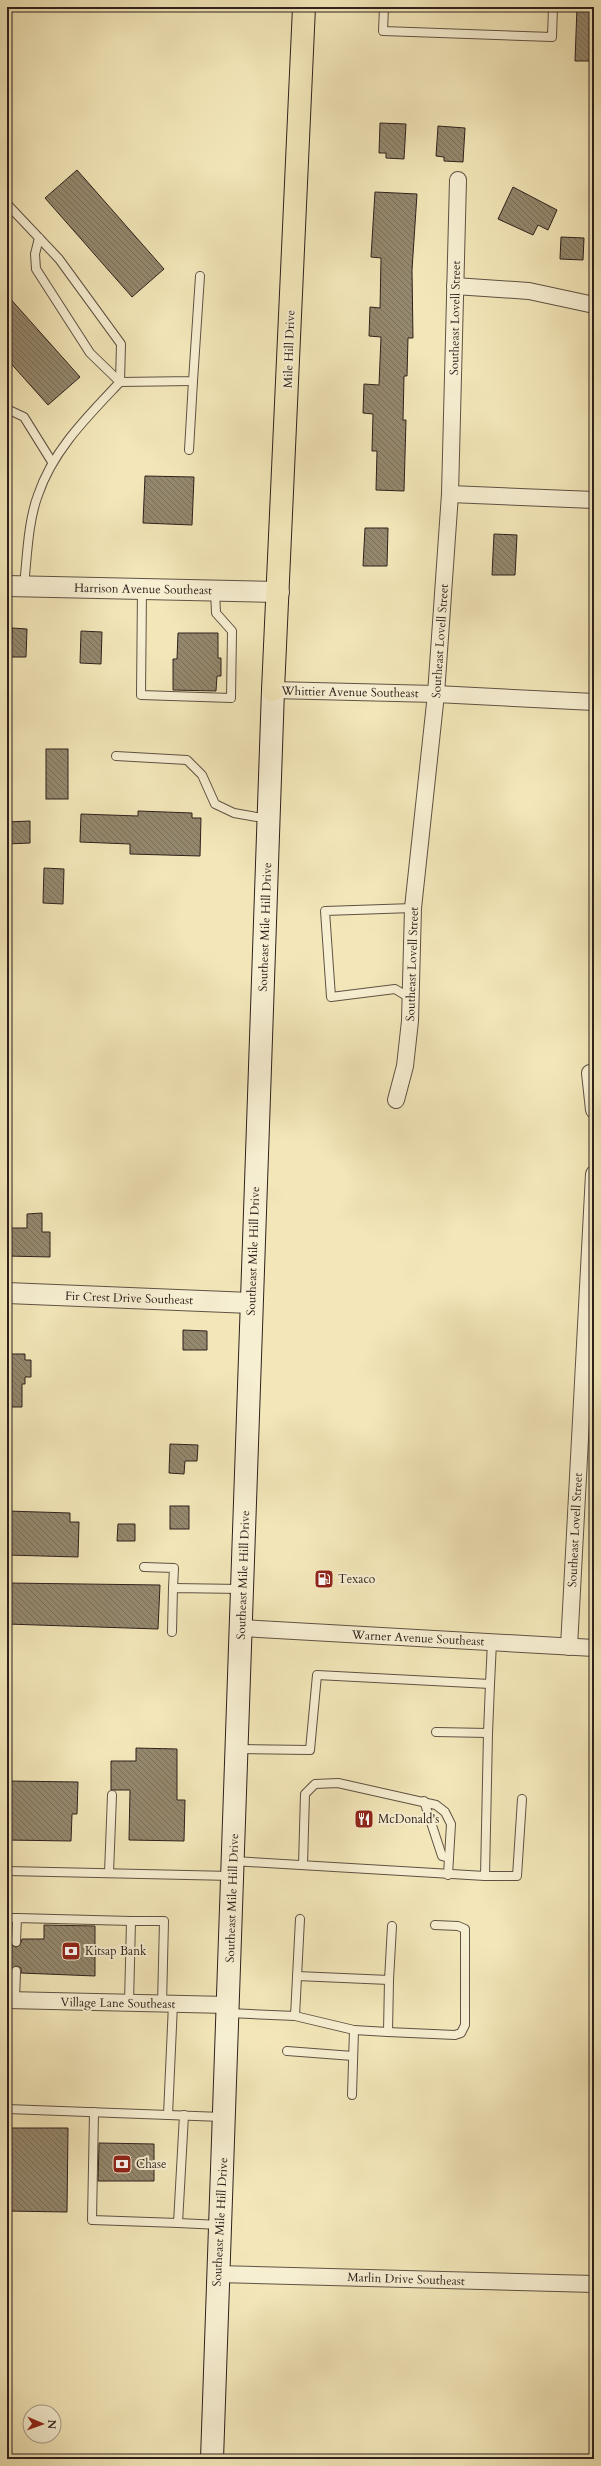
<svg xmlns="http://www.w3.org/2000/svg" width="601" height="2466" viewBox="0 0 601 2466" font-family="Cardo,serif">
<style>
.building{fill:url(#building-back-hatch);stroke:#2e211c}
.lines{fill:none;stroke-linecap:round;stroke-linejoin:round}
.service-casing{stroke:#5f5243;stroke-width:10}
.minor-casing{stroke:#5f5243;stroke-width:18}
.tertiary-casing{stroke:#5f5243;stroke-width:22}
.secondary-casing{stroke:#2e211c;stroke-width:24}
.primary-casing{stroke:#2e211c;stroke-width:24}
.service{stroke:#f7efd2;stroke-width:8}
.minor{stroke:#f7efd2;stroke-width:16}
.tertiary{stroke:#f7efd2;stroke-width:20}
.secondary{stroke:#f7efd2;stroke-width:22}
.primary{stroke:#f3e7b9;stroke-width:22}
.labels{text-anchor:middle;stroke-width:4;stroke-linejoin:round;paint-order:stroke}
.street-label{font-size:12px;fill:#2e211c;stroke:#f7efd2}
.poi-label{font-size:12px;fill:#2e211c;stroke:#f7efd2;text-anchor:start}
</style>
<defs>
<pattern id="building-back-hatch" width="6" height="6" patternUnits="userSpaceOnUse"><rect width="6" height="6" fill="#94886e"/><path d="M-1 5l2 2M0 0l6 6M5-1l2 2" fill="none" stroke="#796f5a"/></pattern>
</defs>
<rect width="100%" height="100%" fill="#f3e7b9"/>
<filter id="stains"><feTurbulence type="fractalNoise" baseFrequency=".005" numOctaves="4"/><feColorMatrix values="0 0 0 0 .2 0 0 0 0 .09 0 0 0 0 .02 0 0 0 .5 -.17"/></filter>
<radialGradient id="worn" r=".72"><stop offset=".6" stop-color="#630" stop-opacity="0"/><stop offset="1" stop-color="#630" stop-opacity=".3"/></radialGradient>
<g class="building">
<path d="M 577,7 L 594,7 L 594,61 L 575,61 Z"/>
<path d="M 380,123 L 406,124 L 404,159 L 386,158 L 386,153 L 379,153 Z"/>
<path d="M 438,126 L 465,128 L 463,162 L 444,161 L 444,157 L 436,156 Z"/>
<path d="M 77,170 L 164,269 L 132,297 L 45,198 Z"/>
<path d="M 513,187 L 557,210 L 548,230 L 538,225 L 533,235 L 498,219 Z"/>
<path d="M 375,192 L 417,194 L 412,270 L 413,338 L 408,338 L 407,376 L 404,376 L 403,420 L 406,420 L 404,491 L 376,490 L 377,451 L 372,451 L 373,414 L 363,413 L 364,384 L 379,385 L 381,337 L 369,336 L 370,307 L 380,308 L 381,258 L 371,257 Z"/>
<path d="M 561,237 L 584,238 L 583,260 L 560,259 Z"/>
<path d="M 7,295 L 80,377 L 48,405 L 7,359 Z"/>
<path d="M 145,476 L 194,477 L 192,525 L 143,523 Z"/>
<path d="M 365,528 L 388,528 L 387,566 L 363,566 Z"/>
<path d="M 494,534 L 517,535 L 515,575 L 492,575 Z"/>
<path d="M 12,628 L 27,629 L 26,657 L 11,657 Z"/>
<path d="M 81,631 L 102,632 L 101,664 L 80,663 Z"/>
<path d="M 178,633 L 218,633 L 218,658 L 221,658 L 221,676 L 217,676 L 216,691 L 173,690 L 173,659 L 177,659 Z"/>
<rect x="46" y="749" width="22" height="50"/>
<path d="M 138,811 L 192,813 L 192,818 L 201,818 L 200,856 L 130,854 L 130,844 L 80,842 L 81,814 L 138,816 Z"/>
<path d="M 30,821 L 30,843 L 7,844 L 7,822 Z"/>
<path d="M 44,868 L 64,869 L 63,904 L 43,903 Z"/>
<path d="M 42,1213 L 42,1232 L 50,1232 L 50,1257 L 7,1256 L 7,1228 L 27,1228 L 27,1214 Z"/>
<path d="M 183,1330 L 207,1331 L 207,1350 L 183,1350 Z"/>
<path d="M 7,1354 L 25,1354 L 25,1360 L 31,1360 L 31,1377 L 25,1377 L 25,1384 L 22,1384 L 22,1407 L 7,1407 Z"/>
<path d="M 170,1444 L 198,1445 L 197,1461 L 185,1461 L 184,1474 L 169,1473 Z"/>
<rect x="170" y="1506" width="19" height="23"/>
<path d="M 7,1511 L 70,1513 L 70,1522 L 79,1522 L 78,1557 L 7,1555 Z"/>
<path d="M 118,1524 L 135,1524 L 135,1541 L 117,1541 Z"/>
<path d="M 7,1583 L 160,1585 L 158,1629 L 7,1624 Z"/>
<path d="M 136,1748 L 177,1749 L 177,1800 L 185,1800 L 184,1841 L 129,1840 L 130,1790 L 111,1790 L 111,1761 L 136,1761 Z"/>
<path d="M 7,1781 L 78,1782 L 77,1814 L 72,1814 L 71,1841 L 7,1840 Z"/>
<path d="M 44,1925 L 95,1926 L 95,1976 L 21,1973 L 21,1968 L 17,1966 L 12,1968 L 10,1973 L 7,1973 L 7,1939 L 11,1939 L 11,1945 L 16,1947 L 20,1945 L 22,1939 L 44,1939 Z"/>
<path d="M 7,2128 L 68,2128 L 67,2212 L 7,2211 Z"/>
<path d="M 99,2143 L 154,2144 L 154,2181 L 98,2181 Z"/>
</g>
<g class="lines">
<defs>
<g id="service">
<path d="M 384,7 L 383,31 L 552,37 L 553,7"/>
<path d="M 7,204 L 59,259 L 121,344 L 120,382 C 88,416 53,450 38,495 C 28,521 27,558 24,586"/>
<path d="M 39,238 L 35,254 L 36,269 L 90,353 L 120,382 L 193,381 L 200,276"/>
<path d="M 7,409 L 24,417 L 52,462"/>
<path d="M 189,450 L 193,381"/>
<path d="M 142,589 L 141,695 L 231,698 L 232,631 L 216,613 L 215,591"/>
<path d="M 116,756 L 187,760 L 202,775 L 215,804 L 234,813 L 268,819"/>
<path d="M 410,998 L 395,989 L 331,997 L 325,911 L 413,908"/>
<path d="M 144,1567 L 174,1568 L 173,1588"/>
<path d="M 172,1632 L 173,1588 L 242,1589"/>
<path d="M 436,1732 L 488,1733 L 490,1684"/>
<path d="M 237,1749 L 310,1750 L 317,1675 L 490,1684 L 492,1642"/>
<path d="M 424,1801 L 442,1856 L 449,1858"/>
<path d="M 233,1861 L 485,1876 L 488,1733"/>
<path d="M 303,1865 L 305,1794 L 315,1784 L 338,1783 L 436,1805 L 445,1812 L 451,1824 L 448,1875"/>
<path d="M 7,1871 L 232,1876"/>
<path d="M 109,1873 L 112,1795"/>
<path d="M 485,1876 L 517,1876 L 522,1799"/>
<path d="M 7,1918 L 17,1918"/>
<path d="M 16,1942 L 17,1918 L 131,1921"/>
<path d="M 297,1976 L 389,1980 L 392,1926"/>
<path d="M 389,1980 L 388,2032 L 455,2035 L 461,2033 L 465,2025 L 465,1929 L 458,1926 L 435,1925"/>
<path d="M 15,2000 L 16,1971"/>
<path d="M 129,2003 L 131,1921 L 164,1921 L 162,2004"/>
<path d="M 229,2013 L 295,2016 L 300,1919"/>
<path d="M 295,2016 L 354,2030 L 352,2095"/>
<path d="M 354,2030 L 388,2032"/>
<path d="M 287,2051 L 353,2056"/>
<path d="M 7,2109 L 222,2117"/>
<path d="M 94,2112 L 92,2220 L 178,2223 L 184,2115"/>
<path d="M 168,2115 L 173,2004"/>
<path d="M 178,2223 L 220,2225"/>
</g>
<g id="minor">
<path d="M 455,286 L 529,291 L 594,305"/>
<path d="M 450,494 L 594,500"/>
<path d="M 273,690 L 436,694 L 594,702"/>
<path d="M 590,1073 L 594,1110"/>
<path d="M 396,1100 L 405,1066 L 410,1021 L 413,908 L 436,694 L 450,494 L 458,180"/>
<path d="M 241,1628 L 594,1648"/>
<path d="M 569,1647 L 594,1174"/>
<path d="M 7,2000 L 228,2005"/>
<path d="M 217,2274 L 594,2284"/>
</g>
<g id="tertiary">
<path d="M 7,586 L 279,592"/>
<path d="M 7,1293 L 251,1303"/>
</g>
<path id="secondary" d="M 212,2459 L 273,690"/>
<path id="primary" d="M 273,690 L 304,7"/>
</defs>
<use href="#service" class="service-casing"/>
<use href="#minor" class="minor-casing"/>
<use href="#tertiary" class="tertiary-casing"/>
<use href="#secondary" class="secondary-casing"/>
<use href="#primary" class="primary-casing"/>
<use href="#service" class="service"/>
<use href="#minor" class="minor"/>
<use href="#tertiary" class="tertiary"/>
<use href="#secondary" class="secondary"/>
<use href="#primary" class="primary"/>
</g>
<defs>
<symbol id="fuel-square" viewBox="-11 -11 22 22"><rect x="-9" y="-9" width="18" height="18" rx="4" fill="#8f2418" stroke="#f7efd2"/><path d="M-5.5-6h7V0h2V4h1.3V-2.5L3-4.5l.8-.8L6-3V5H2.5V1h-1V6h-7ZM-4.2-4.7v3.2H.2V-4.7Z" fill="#fff"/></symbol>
<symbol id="restaurant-square" viewBox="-11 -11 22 22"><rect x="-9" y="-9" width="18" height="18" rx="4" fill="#8f2418" stroke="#f7efd2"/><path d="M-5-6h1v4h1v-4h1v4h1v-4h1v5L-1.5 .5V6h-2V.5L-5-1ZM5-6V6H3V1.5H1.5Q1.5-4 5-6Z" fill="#fff"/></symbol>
<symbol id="bank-square" viewBox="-11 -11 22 22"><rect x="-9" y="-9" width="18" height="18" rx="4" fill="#8f2418" stroke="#f7efd2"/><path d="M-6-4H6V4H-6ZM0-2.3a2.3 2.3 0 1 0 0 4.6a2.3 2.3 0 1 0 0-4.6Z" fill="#fff"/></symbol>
</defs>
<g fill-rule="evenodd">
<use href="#fuel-square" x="313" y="1568" width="22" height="22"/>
<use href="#restaurant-square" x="353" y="1808" width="22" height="22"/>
<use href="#bank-square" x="60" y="1940" width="22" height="22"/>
<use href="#bank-square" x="111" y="2153" width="22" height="22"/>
</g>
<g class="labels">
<g class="street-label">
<text transform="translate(455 318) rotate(-89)" y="4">Southeast Lovell Street</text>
<text transform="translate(289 349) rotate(-88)" y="4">Mile Hill Drive</text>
<text transform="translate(143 589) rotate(1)" y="4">Harrison Avenue Southeast</text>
<text transform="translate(440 641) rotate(-86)" y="4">Southeast Lovell Street</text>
<text transform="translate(350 692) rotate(1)" y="4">Whittier Avenue Southeast</text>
<text transform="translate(265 927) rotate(-88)" y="4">Southeast Mile Hill Drive</text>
<text transform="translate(412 964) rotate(-88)" y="4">Southeast Lovell Street</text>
<text transform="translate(253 1251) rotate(-88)" y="4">Southeast Mile Hill Drive</text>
<text transform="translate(129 1298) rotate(2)" y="4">Fir Crest Drive Southeast</text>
<text transform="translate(575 1530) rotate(-87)" y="4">Southeast Lovell Street</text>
<text transform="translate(243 1575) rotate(-88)" y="4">Southeast Mile Hill Drive</text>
<text transform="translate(418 1638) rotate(3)" y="4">Warner Avenue Southeast</text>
<text transform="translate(232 1898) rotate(-88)" y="4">Southeast Mile Hill Drive</text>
<text transform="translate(118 2003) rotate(1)" y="4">Village Lane Southeast</text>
<text transform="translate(220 2222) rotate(-87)" y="4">Southeast Mile Hill Drive</text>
<text transform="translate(406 2279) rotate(2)" y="4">Marlin Drive Southeast</text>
</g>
<g class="poi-label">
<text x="338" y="1583">Texaco</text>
<text x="378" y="1823">McDonald's</text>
<text x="85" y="1955">Kitsap Bank</text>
<text x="136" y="2168">Chase</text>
</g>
</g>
<rect width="601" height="2466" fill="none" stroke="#f3e7b9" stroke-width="24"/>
<rect x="8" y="8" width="585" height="2450" fill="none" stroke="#2e211c" stroke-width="2"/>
<rect x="12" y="12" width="577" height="2442" fill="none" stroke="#2e211c"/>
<g transform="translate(42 2424) rotate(92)"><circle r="19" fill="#f7efd2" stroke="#a79d89"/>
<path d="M0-3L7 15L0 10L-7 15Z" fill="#8f2418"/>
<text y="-6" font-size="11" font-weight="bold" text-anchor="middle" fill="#2e211c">N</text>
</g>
<rect width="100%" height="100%" filter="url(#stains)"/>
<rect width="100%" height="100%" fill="url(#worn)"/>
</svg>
